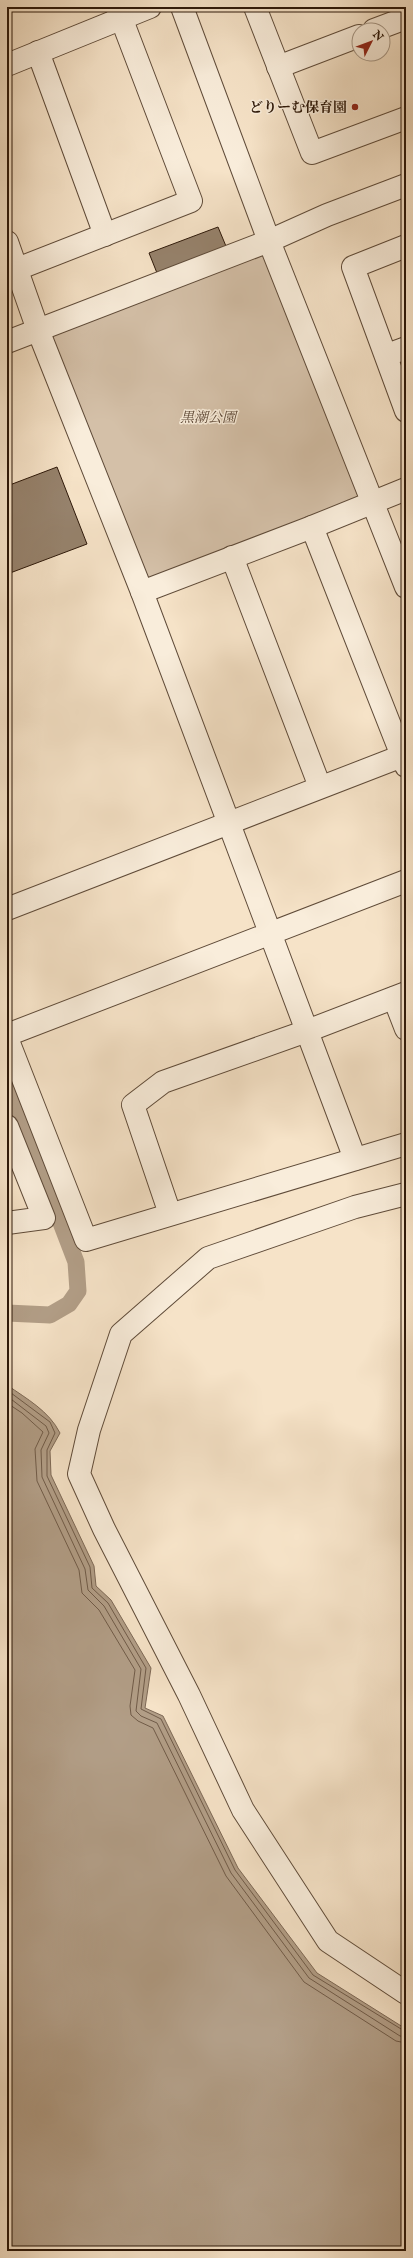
<svg xmlns="http://www.w3.org/2000/svg" width="413" height="2258" viewBox="0 0 413 2258" font-family="'IM FELL English','Noto Serif JP',serif">
<style>
.green{fill:#d4c0a8;stroke:#806c58}
.water{fill:#b29e87;stroke:#7d6855}
.lines{fill:none;stroke-linecap:round;stroke-linejoin:round}
.shore{stroke:#705b48;stroke-width:1}
.canal{stroke:#b29e87;stroke-width:17}
.building{fill:#96826c;stroke:#2d1809}
.minor-casing{stroke:#5f4b39;stroke-width:24}
.minor{stroke:#f9eddb;stroke-width:22}
.poi-dot{fill:#8f2418;stroke:#f9eddb;stroke-width:1.5}
.labels{text-anchor:middle;stroke-width:3;stroke-linejoin:round;paint-order:stroke}
.poi-label{font-size:14px;font-weight:bold;fill:#2d1809;stroke:#f9eddb;text-anchor:end}
.park-label{font-size:14px;font-style:italic;fill:#5f4a39;stroke:#f9eddb}
</style>
<rect width="100%" height="100%" fill="#f6e3c8"/>
<filter id="stains"><feTurbulence type="fractalNoise" baseFrequency=".005" numOctaves="4"/><feColorMatrix values="0 0 0 0 .2 0 0 0 0 .09 0 0 0 0 .02 0 0 0 .5 -.17"/></filter>
<radialGradient id="worn" r=".72"><stop offset=".6" stop-color="#630" stop-opacity="0"/><stop offset="1" stop-color="#630" stop-opacity=".3"/></radialGradient>
<path class="green" d="M 267,245 L 366,499 L 147,584 L 49,330 Z"/>
<path class="water" d="M 7,1385 C 27,1399 49,1411 60,1433 L 50,1451 L 51,1475 L 94,1566 L 96,1586 L 111,1600 L 151,1668 L 145,1708 L 163,1716 L 238,1868 L 317,1973 L 406,2029 L 406,2251 L 7,2251 Z"/>
<g class="lines">
<g class="shore">
<path d="M 7,1390 L 50,1422 L 55,1433 L 47,1450 L 47,1476 L 90,1567 L 92,1588 L 108,1603 L 146,1668 L 141,1709 L 161,1719 L 235,1870 L 313,1975 L 406,2032"/>
<path d="M 7,1396 L 46,1426 L 49,1433 L 41,1450 L 42,1477 L 85,1569 L 88,1590 L 104,1606 L 141,1669 L 136,1711 L 141,1716 L 157,1723 L 231,1873 L 309,1978 L 400,2036 L 406,2037"/>
<path d="M 7,1403 L 22,1413 L 43,1432 L 35,1449 L 37,1481 L 79,1570 L 82,1593 L 99,1610 L 135,1670 L 130,1706 L 131,1715 L 138,1721 L 153,1728 L 226,1876 L 304,1982 L 396,2041 L 406,2043"/>
</g>
<path class="canal" d="M 7,1082 L 76,1262 L 78,1291 L 69,1304 L 50,1315 L 7,1313"/>
</g>
<g class="building">
<path d="M 218,227 L 228,251 L 159,278 L 149,253 Z"/>
<path d="M 57,467 L 87,544 L 10,573 L 7,565 L 7,486 Z"/>
</g>
<g class="lines">
<defs>
<g id="minor">
<path d="M 182,7 L 269,241 L 406,587"/>
<path d="M 255,7 L 312,153 L 406,118"/>
<path d="M 374,30 L 406,18"/>
<path d="M 38,52 L 105,235"/>
<path d="M 7,65 L 150,7"/>
<path d="M 278,67 L 359,36"/>
<path d="M 7,242 L 38,330 L 142,592 L 355,1159"/>
<path d="M 406,246 L 353,267 L 406,411"/>
<path d="M 7,273 L 191,201 L 117,7"/>
<path d="M 7,342 L 269,241 L 327,215 L 406,185"/>
<path d="M 387,355 L 406,348"/>
<path d="M 312,527 L 406,489"/>
<path d="M 232,557 L 320,787"/>
<path d="M 142,592 L 312,527 L 406,766"/>
<path d="M 7,909 L 402,756"/>
<path d="M 394,998 L 406,1029"/>
<path d="M 7,1035 L 406,881"/>
<path d="M 7,1038 L 86,1240 L 406,1144"/>
<path d="M 7,1126 L 44,1218 L 7,1223"/>
<path d="M 406,1194 L 355,1207 L 208,1258 L 121,1334 L 89,1430 L 79,1474 L 104,1529 L 189,1695 L 243,1810 L 328,1941 L 406,1993"/>
<path d="M 170,1214 L 133,1105 L 163,1082 L 307,1031 L 406,993"/>
</g>
</defs>
<use href="#minor" class="minor-casing"/>
<use href="#minor" class="minor"/>
</g>
<circle class="poi-dot" cx="355" cy="107" r="4"/>
<g class="labels">
<g class="poi-label">
<text x="347" y="112">どりーむ保育園</text>
</g>
<g class="park-label">
<text x="208" y="422">黒潮公園</text>
</g>
</g>
<rect width="413" height="2258" fill="none" stroke="#f6e3c8" stroke-width="24"/>
<rect x="8" y="8" width="397" height="2242" fill="none" stroke="#2d1809" stroke-width="2"/>
<rect x="12" y="12" width="389" height="2234" fill="none" stroke="#2d1809"/>
<g transform="translate(371 42) rotate(48)"><circle r="19" fill="#f9eddb" stroke="#a79887"/>
<path d="M0-3L7 15L0 10L-7 15Z" fill="#8f2418"/>
<text y="-6" font-size="11" font-weight="bold" text-anchor="middle" fill="#2d1809">N</text>
</g>
<rect width="100%" height="100%" filter="url(#stains)"/>
<rect width="100%" height="100%" fill="url(#worn)"/>
</svg>
